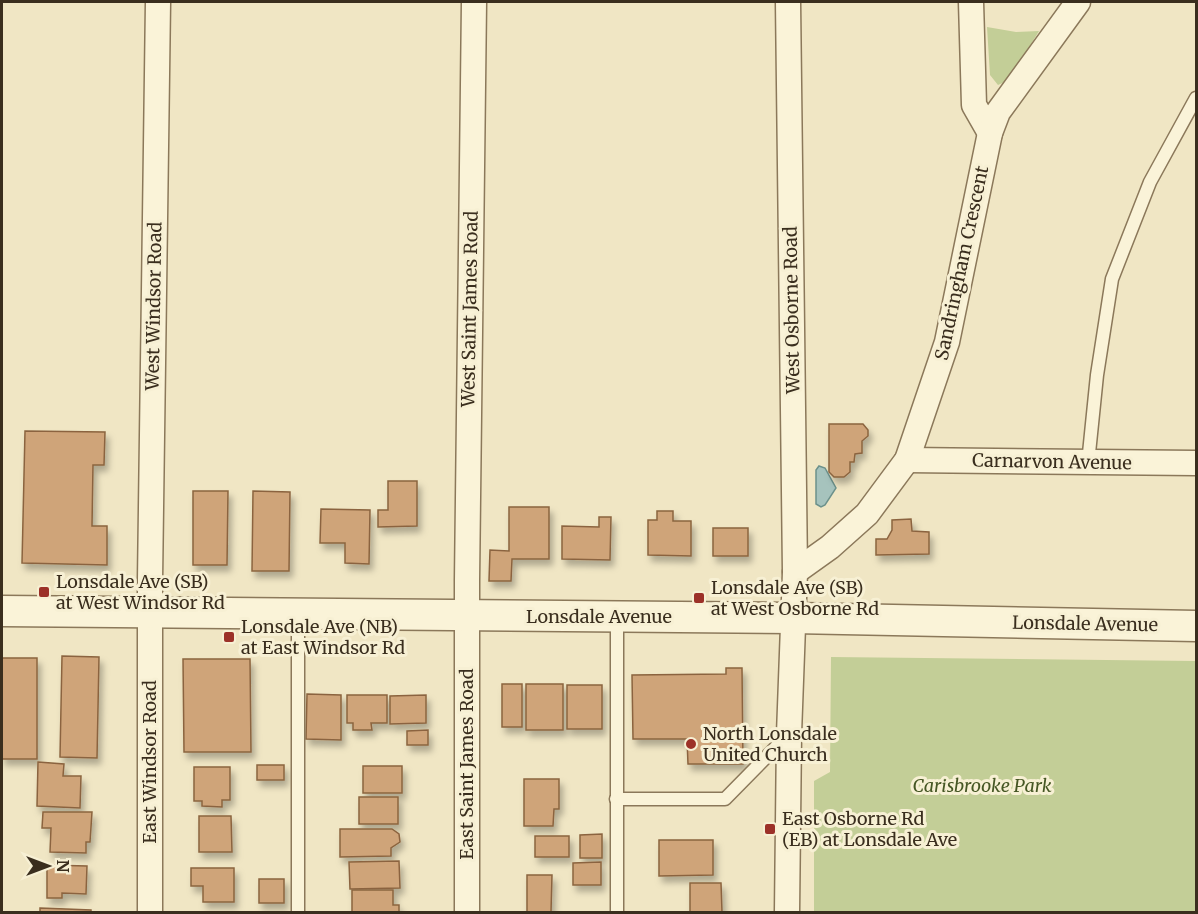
<svg xmlns="http://www.w3.org/2000/svg" width="1198" height="914" viewBox="0 0 1198 914" font-family="Merriweather,serif">
<style>
.green{fill:#c3ce97}
.water{fill:#a6c3bd;stroke:#6c918b;stroke-width:1.5}
.building{fill:#cfa479;stroke:#8b643f;stroke-width:1.5;filter:url(#shadow)}
.lines{fill:none;stroke-linecap:round;stroke-linejoin:round}
.service-casing{stroke:#8b785a;stroke-width:15}
.minor-casing{stroke:#8b785a;stroke-width:27}
.tertiary-casing{stroke:#8b785a;stroke-width:33}
.service{stroke:#faf3d8;stroke-width:12}
.minor{stroke:#faf3d8;stroke-width:24}
.tertiary{stroke:#faf3d8;stroke-width:30}
.poi-dot{fill:#9c3128;stroke:#f7f0d4;stroke-width:2}
.labels{text-anchor:middle;stroke-width:6;stroke-linejoin:round;paint-order:stroke}
.street-label{font-size:18px;fill:#3a2e1e;stroke:#f7f0d4}
.poi-label{font-size:18px;fill:#3a2e1e;stroke:#f7f0d4;text-anchor:start}
.park-label{font-size:18px;font-style:italic;fill:#465724;stroke:#f7f0d4}
</style>
<defs>
<filter id="shadow"><feDropShadow dx="3.5" dy="6" stdDeviation="3" flood-color="#0004"/></filter>
</defs>
<rect width="100%" height="100%" fill="#f0e6c4"/>
<g class="green">
<path d="M 987,27 L 1016,32 L 1039,31 L 1009,80 L 998,85 L 990,75 Z"/>
<path d="M 831,657 L 1196,661 L 1196,912 L 814,912 L 814,781 L 830,772 Z"/>
</g>
<path class="water" d="M 819,466 L 825,468 L 836,488 L 825,505 L 821,507 L 816,504 L 816,470 Z"/>
<g class="building">
<path d="M 829,424 L 863,424 L 868,430 L 868,436 L 862,441 L 862,453 L 855,454 L 854,462 L 850,462 L 850,472 L 844,477 L 834,477 L 829,472 Z"/>
<path d="M 25,431 L 105,432 L 104,465 L 93,465 L 92,526 L 107,526 L 107,565 L 22,563 Z"/>
<path d="M 388,481 L 417,481 L 417,526 L 378,527 L 378,510 L 388,510 Z"/>
<path d="M 193,491 L 228,491 L 227,565 L 193,565 Z"/>
<path d="M 253,491 L 290,492 L 289,571 L 252,571 Z"/>
<path d="M 509,507 L 549,507 L 549,559 L 512,559 L 511,581 L 489,581 L 490,550 L 509,551 Z"/>
<path d="M 321,509 L 370,510 L 369,564 L 345,563 L 345,543 L 320,543 Z"/>
<path d="M 657,511 L 673,511 L 673,521 L 691,521 L 691,556 L 648,555 L 648,520 L 657,520 Z"/>
<path d="M 599,517 L 611,517 L 610,560 L 562,559 L 562,526 L 599,527 Z"/>
<path d="M 911,519 L 912,531 L 929,532 L 929,554 L 876,555 L 876,539 L 887,539 L 892,530 L 892,520 Z"/>
<rect x="713" y="528" width="35" height="28"/>
<path d="M 62,656 L 99,657 L 97,758 L 60,757 Z"/>
<rect x="2" y="658" width="35" height="101"/>
<path d="M 183,659 L 250,659 L 251,752 L 184,752 Z"/>
<path d="M 726,668 L 742,668 L 743,764 L 688,764 L 687,739 L 633,739 L 632,675 L 726,674 Z"/>
<rect x="502" y="684" width="20" height="43"/>
<rect x="526" y="684" width="37" height="46"/>
<rect x="567" y="685" width="35" height="44"/>
<path d="M 307,694 L 341,695 L 341,740 L 306,739 Z"/>
<path d="M 347,695 L 387,695 L 387,723 L 371,723 L 372,730 L 353,730 L 353,723 L 347,723 Z"/>
<path d="M 426,695 L 426,723 L 390,724 L 390,696 Z"/>
<path d="M 428,730 L 428,745 L 407,745 L 407,731 Z"/>
<path d="M 38,762 L 64,764 L 63,776 L 81,776 L 80,808 L 37,806 Z"/>
<rect x="257" y="765" width="27" height="15"/>
<rect x="363" y="766" width="39" height="27"/>
<path d="M 194,767 L 230,767 L 230,800 L 222,800 L 222,807 L 202,806 L 202,801 L 194,801 Z"/>
<path d="M 524,779 L 559,779 L 559,809 L 554,809 L 553,826 L 524,826 Z"/>
<rect x="359" y="797" width="39" height="27"/>
<path d="M 43,812 L 92,812 L 90,842 L 86,842 L 86,853 L 50,852 L 51,828 L 42,828 Z"/>
<path d="M 199,816 L 231,816 L 232,852 L 199,852 Z"/>
<path d="M 340,829 L 392,829 L 399,834 L 400,842 L 391,848 L 391,856 L 340,857 Z"/>
<path d="M 602,834 L 602,858 L 580,858 L 580,835 Z"/>
<rect x="535" y="836" width="34" height="21"/>
<path d="M 659,840 L 713,840 L 713,875 L 659,876 Z"/>
<path d="M 399,861 L 400,888 L 350,889 L 349,862 Z"/>
<path d="M 601,862 L 601,885 L 573,885 L 573,863 Z"/>
<path d="M 47,865 L 87,866 L 86,894 L 62,893 L 62,898 L 47,898 Z"/>
<path d="M 191,868 L 234,868 L 234,902 L 203,902 L 203,886 L 191,886 Z"/>
<path d="M 527,875 L 552,875 L 551,912 L 527,912 Z"/>
<rect x="259" y="879" width="25" height="24"/>
<path d="M 690,883 L 721,883 L 722,912 L 690,912 Z"/>
<path d="M 352,890 L 393,890 L 393,905 L 399,905 L 399,912 L 352,912 Z"/>
<path d="M 40,908 L 91,910 L 91,912 L 40,912 Z"/>
</g>
<g class="lines">
<defs>
<g id="service">
<path d="M 1088,463 L 1097,375 L 1112,279 L 1150,182 L 1196,98"/>
<path d="M 298,614 L 298,912"/>
<path d="M 617,617 L 617,912"/>
<path d="M 616,799 L 725,799 L 787,736"/>
</g>
<g id="minor">
<path d="M 971,2 L 974,105 L 990,133"/>
<path d="M 907,460 L 1196,463"/>
<path d="M 795,572 L 830,547 L 867,514 L 907,460 L 947,342 L 990,133 L 998,112 L 1078,2"/>
<path d="M 150,912 L 150,580 L 158,2"/>
<path d="M 467,912 L 467,581 L 474,2"/>
<path d="M 787,912 L 789,734 L 795,572 L 788,2"/>
</g>
<path id="tertiary" d="M 2,611 L 793,618 L 1196,626"/>
</defs>
<use href="#service" class="service-casing"/>
<use href="#minor" class="minor-casing"/>
<use href="#tertiary" class="tertiary-casing"/>
<use href="#service" class="service"/>
<use href="#minor" class="minor"/>
<use href="#tertiary" class="tertiary"/>
</g>
<g class="poi-dot">
<rect x="38" y="586" width="12" height="12" rx="3"/>
<rect x="693" y="592" width="12" height="12" rx="3"/>
<rect x="223" y="631" width="12" height="12" rx="3"/>
<circle cx="691" cy="744" r="6"/>
<rect x="764" y="823" width="12" height="12" rx="3"/>
</g>
<g class="labels">
<g class="street-label">
<text transform="translate(962 263) rotate(-78)" y="6">Sandringham Crescent</text>
<text transform="translate(154 306) rotate(-89)" y="6">West Windsor Road</text>
<text transform="translate(470 309) rotate(-89)" y="6">West Saint James Road</text>
<text transform="translate(792 310) rotate(-91)" y="6">West Osborne Road</text>
<text transform="translate(1052 462) rotate(1)" y="6">Carnarvon Avenue</text>
<text x="599" y="623">Lonsdale Avenue</text>
<text transform="translate(1085 624) rotate(1)" y="6">Lonsdale Avenue</text>
<text transform="translate(150 762) rotate(-90)" y="6">East Windsor Road</text>
<text transform="translate(467 764) rotate(-90)" y="6">East Saint James Road</text>
</g>
<g class="poi-label">
<text x="56" y="588">Lonsdale Ave (SB)<tspan x="56" dy="21">at West Windsor Rd</tspan></text>
<text x="711" y="594">Lonsdale Ave (SB)<tspan x="711" dy="21">at West Osborne Rd</tspan></text>
<text x="241" y="633">Lonsdale Ave (NB)<tspan x="241" dy="21">at East Windsor Rd</tspan></text>
<text x="703" y="740">North Lonsdale<tspan x="703" dy="21">United Church</tspan></text>
<text x="782" y="825">East Osborne Rd<tspan x="782" dy="21">(EB) at Lonsdale Ave</tspan></text>
</g>
<g class="park-label">
<text x="982" y="792">Carisbrooke Park</text>
</g>
</g>
<rect width="1198" height="914" fill="none" stroke="#3a2e1e" stroke-width="6"/>
<g transform="translate(48 866) rotate(90)" stroke="#f7f0d4" stroke-width="4.5" paint-order="stroke">
<path d="M0-4.5L10 22L0 15L-10 22Z" fill="#3a2e1e"/>
<text y="-9" font-size="16" font-weight="bold" text-anchor="middle" fill="#3a2e1e">N</text>
</g>
</svg>
